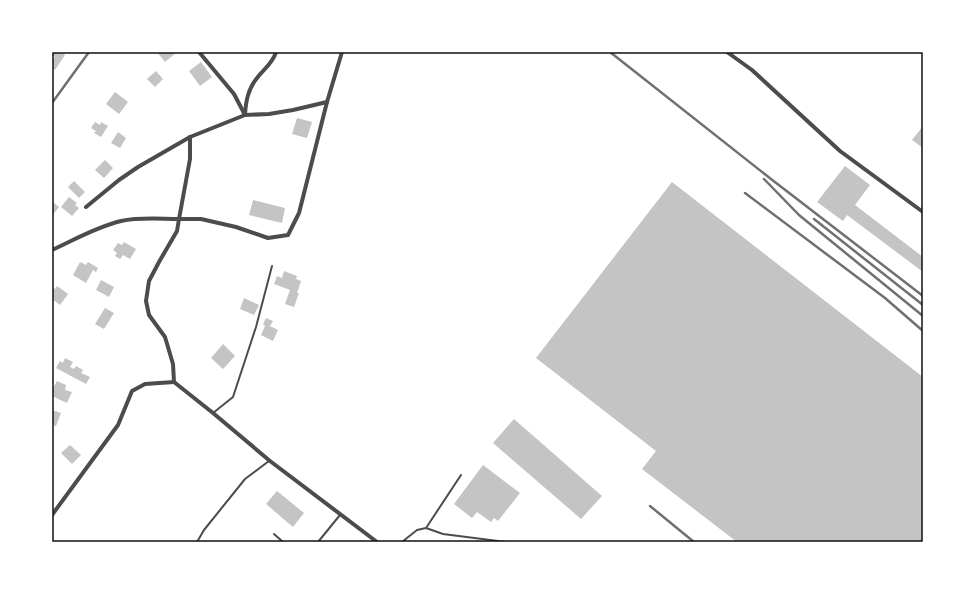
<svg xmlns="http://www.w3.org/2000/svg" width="975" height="594" viewBox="0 0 975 594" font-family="'IBM Plex Sans',sans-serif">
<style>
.building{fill:#c4c4c4}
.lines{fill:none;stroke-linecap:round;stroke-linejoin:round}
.service{stroke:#4c4c4c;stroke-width:2}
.minor{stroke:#4c4c4c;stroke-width:4}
.rail{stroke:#707070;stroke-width:2.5}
.neatline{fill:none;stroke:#111;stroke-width:1.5}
</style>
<rect width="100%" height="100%" fill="#fff"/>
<g class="building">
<path d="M 54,52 L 60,52 L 65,55 L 55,70 L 52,68 L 52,61 L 55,57 L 52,55 Z"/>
<path d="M 157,52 L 177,52 L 165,62 Z"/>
<path d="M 201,62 L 212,77 L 200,86 L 189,71 Z"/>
<path d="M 156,71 L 163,79 L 155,87 L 147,79 Z"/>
<path d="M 115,92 L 128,102 L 119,114 L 106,104 Z"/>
<path d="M 297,118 L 312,122 L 307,138 L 292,134 Z"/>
<path d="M 95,122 L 100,125 L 101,122 L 108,126 L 101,137 L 94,133 L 96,131 L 91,128 Z"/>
<path d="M 923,126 L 923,148 L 912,140 Z"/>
<path d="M 118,132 L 126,138 L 120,148 L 111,143 Z"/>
<path d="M 105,160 L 113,168 L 104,178 L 95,170 Z"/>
<path d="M 845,166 L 870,185 L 855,205 L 923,257 L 923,272 L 847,215 L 843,221 L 817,202 Z"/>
<path d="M 74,181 L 85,192 L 79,198 L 68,187 Z"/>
<path d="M 672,182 L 923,377 L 923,542 L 737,542 L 642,469 L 656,451 L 536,358 Z"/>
<path d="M 69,197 L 77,203 L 75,205 L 79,208 L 72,216 L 61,207 Z"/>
<path d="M 253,200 L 285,208 L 282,223 L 249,215 Z"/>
<path d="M 52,201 L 59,207 L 52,216 Z"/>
<path d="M 124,242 L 136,249 L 130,259 L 123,255 L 120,259 L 115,256 L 117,253 L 113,250 L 118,243 L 122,245 Z"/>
<path d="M 80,262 L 86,265 L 88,262 L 98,268 L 96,272 L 93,270 L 86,283 L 73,275 Z"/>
<path d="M 284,271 L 297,276 L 296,279 L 301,281 L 297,293 L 299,293 L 294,307 L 285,304 L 290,290 L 274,284 L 277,276 L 282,278 Z"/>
<path d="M 101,280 L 114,287 L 109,297 L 96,290 Z"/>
<path d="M 57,286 L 68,294 L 60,305 L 52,299 L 52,287 L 55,289 Z"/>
<path d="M 244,298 L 259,305 L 254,315 L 240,309 Z"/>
<path d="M 105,308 L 114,313 L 104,329 L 95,324 Z"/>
<path d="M 266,318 L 273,321 L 270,326 L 278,330 L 273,341 L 261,335 L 265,326 L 263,324 Z"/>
<path d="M 223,344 L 235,356 L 223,369 L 211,358 Z"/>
<path d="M 65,358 L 73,362 L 70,367 L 74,369 L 76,366 L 83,370 L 81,373 L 90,377 L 86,384 L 56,368 L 60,361 L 63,363 Z"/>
<path d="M 57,381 L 66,385 L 65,390 L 72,392 L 67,403 L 52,396 L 52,390 Z"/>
<path d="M 52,410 L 61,413 L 56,426 L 52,425 Z"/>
<path d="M 514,419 L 602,496 L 581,519 L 493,443 Z"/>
<path d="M 70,445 L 81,455 L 72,464 L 61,453 Z"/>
<path d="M 483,465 L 520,493 L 498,521 L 494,518 L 491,522 L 477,512 L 472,518 L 454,504 Z"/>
<path d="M 277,491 L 304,513 L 293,527 L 266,504 Z"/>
</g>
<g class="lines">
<g class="service">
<path d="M 213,413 L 233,397 L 256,327 L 272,266"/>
<path d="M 426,528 L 461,475"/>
<path d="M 274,534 L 283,542"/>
<path d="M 197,542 L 204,530 L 245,479 L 269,461"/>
<path d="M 318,542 L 340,515"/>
<path d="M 402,542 L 417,530 L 426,528 L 443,534 L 506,542"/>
</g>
<g class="minor">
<path d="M 199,52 L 234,94 L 245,115"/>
<path d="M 342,52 L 327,102 L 299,213 L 288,235 L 268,238 L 236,227 L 201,219 L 179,219 L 177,231 L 159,262 L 149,281 L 146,301 L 149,315 L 165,337 L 173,364 L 174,382 L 213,413 L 270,461 L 377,542"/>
<path d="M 727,52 L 752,70 L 840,151 L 923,212"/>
<path d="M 245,114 C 246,101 248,89 257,78 C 264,69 273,63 276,52"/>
<path d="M 86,207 L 119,180 L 138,167 L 190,137 L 245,115 L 269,114 L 293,110 L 327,102"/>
<path d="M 52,250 C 74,240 96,227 121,221 C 139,217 160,219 179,219 L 190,159 L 190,137"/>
<path d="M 52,515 L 118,425 L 132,391 L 145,384 L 174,382"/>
</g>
<g class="rail">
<path d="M 610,52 L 771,179 L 923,296"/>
<path d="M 52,103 L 89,52"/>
<path d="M 764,179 L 799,215 L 923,316"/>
<path d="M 745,193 L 885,298 L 923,331"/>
<path d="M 814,219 L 923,305"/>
<path d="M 650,506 L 694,542"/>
</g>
</g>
<rect width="975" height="594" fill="none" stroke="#ffffff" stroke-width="106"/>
<rect x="53" y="53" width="869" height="488" class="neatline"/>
</svg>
